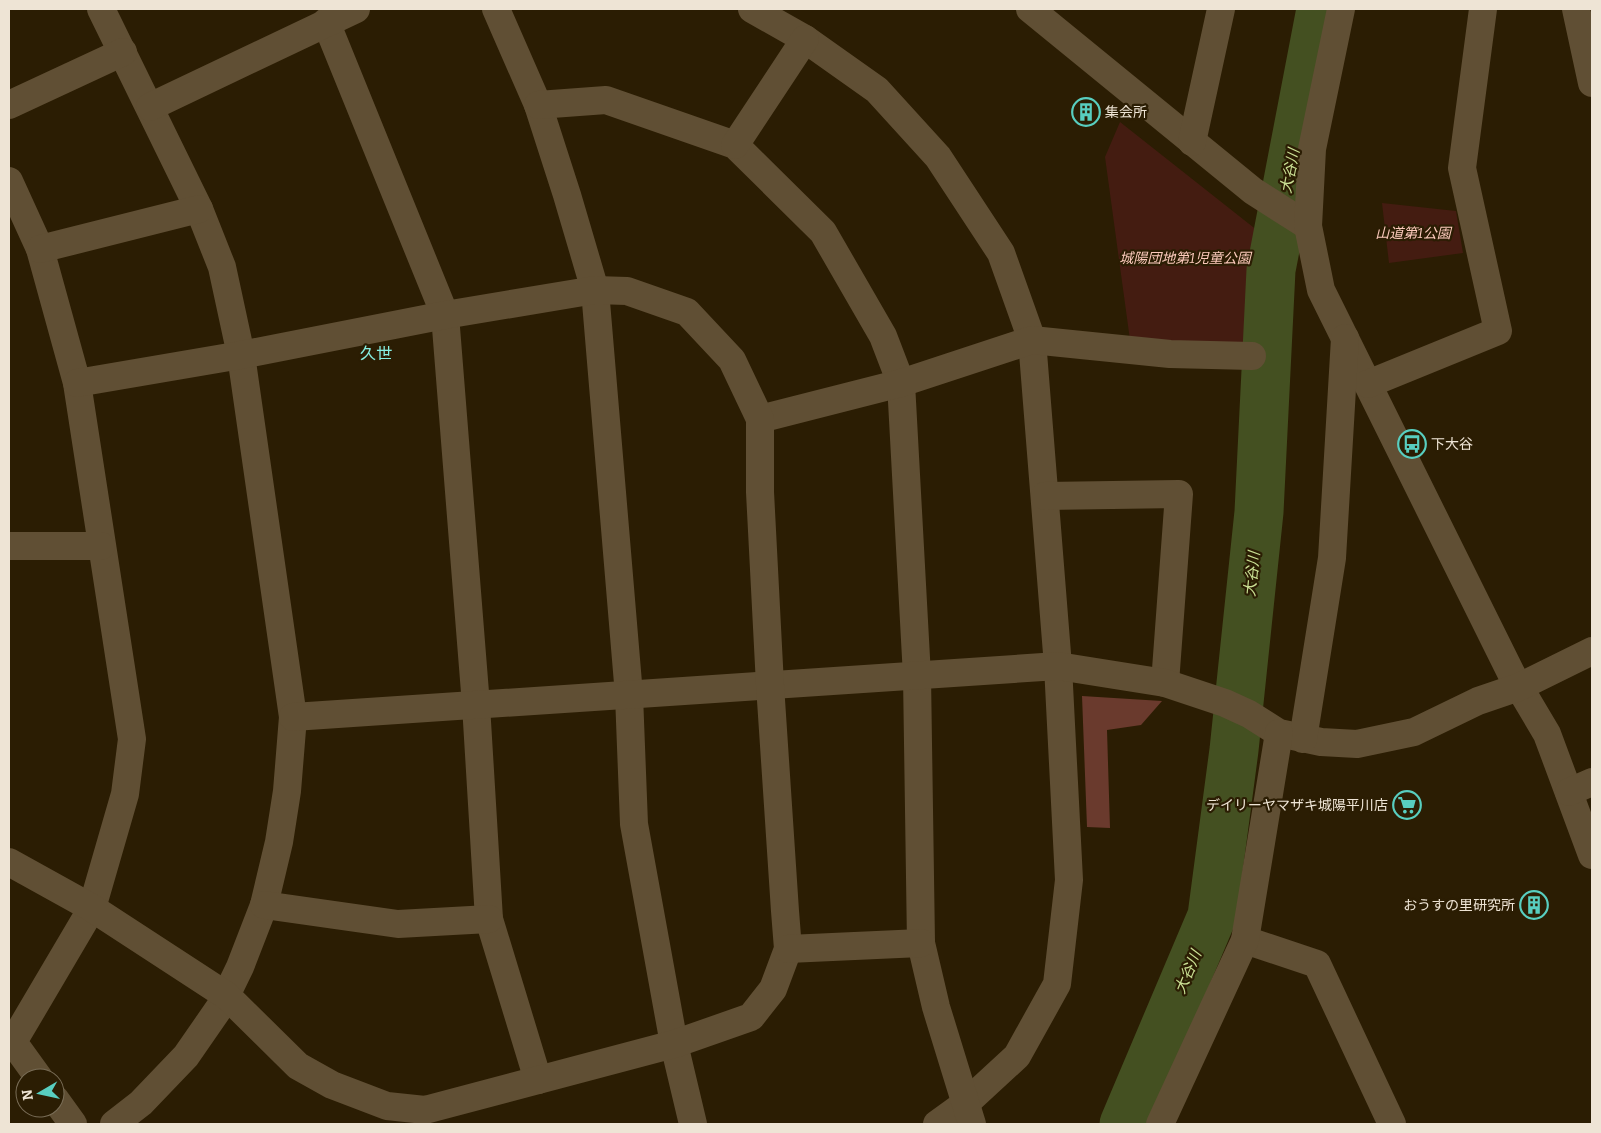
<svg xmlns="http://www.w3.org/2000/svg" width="1601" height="1133" viewBox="0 0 1601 1133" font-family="Bitter,'Noto Sans JP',serif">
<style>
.green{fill:#441c11}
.forest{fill:#6a3a2d}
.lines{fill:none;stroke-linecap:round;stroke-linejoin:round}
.river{stroke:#445021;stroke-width:49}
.minor{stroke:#604f34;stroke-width:28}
.labels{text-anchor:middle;stroke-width:4.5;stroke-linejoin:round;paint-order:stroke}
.poi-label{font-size:14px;fill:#eee4d5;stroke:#2b1d03;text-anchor:start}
.park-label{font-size:14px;font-style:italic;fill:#fccabc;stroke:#2b1d03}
.water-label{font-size:15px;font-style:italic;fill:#cbe195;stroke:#2b1d03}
.quarter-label{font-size:16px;fill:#86efe2;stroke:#2b1d03}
</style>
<rect width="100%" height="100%" fill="#2b1d03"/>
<g class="green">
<path d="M 1120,122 L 1258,231 L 1249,263 L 1244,346 L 1130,340 L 1105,157 Z"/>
<path d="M 1382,203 L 1456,211 L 1463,253 L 1389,263 Z"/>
</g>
<path class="forest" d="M 1082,696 L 1162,701 L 1141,725 L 1107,730 L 1110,828 L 1087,827 Z"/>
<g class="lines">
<path class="river" d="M 1124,1124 L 1212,916 L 1234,750 L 1259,512 L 1271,270 L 1321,9"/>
<g class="minor">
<path d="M 101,9 L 199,209 L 222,267 L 241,355 L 293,717 L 287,791 L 279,842 L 264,905 L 240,967 L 222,1004 L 186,1056 L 141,1103 L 114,1124"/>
<path d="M 496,9 L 538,105 L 567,195 L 595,290 L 629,695 L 634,824 L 674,1044 L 693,1124"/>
<path d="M 752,9 L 805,39 L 877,90 L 938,157 L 1001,253 L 1032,340 L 1058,666 L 1069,880 L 1057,984 L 1017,1056 L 966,1103 L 937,1124"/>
<path d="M 1030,9 L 1253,191 L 1308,226"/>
<path d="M 1341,9 L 1312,149 L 1308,226 L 1321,290 L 1512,675 L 1547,734 L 1592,855"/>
<path d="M 1576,9 L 1592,83"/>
<path d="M 326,22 L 445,315 L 476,705 L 489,919 L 538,1080"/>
<path d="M 9,105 L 123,52"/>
<path d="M 538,105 L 606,100 L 735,145 L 823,232 L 883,336 L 901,383 L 917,676 L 921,943 L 936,1007 L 972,1124"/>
<path d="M 150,107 L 356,9"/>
<path d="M 1192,142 L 1221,9"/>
<path d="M 735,145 L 805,39"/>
<path d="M 9,181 L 40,249 L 77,383 L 132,739 L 125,794 L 92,908 L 13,1042 L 39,1078"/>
<path d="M 40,249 L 199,209"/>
<path d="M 1368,384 L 1498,331 L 1462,168 L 1483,9"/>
<path d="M 760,419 L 901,383 L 1032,340 L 1170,354 L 1252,356"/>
<path d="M 1045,496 L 1179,494 L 1165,683"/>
<path d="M 9,546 L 101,546"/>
<path d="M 293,717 L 1058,666 L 1165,683 L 1225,703 L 1249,714 L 1279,733 L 1321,742 L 1357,744 L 1414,732 L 1478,701 L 1519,687 L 1592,651"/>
<path d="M 1303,739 L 1332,558 L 1345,338"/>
<path d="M 1569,792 L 1592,782"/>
<path d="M 9,862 L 92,908 L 227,996 L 298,1066 L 332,1085 L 387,1106 L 425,1110 L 674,1044 L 751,1017 L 773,989 L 788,949 L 785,911 L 770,685 L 760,492 L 760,419 L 732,360 L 687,312 L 627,291 L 595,290 L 445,315 L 241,355 L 77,383"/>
<path d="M 264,905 L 398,924 L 489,919"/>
<path d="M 1245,940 L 1317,964 L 1392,1124"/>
<path d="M 788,949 L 921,943"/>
<path d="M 55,1099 L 73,1124"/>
<path d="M 1160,1124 L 1245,940 L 1279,733"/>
</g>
</g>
<defs>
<symbol id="building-ring" viewBox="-11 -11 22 22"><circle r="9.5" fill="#2b1d03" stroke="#58cec0" stroke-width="1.5"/><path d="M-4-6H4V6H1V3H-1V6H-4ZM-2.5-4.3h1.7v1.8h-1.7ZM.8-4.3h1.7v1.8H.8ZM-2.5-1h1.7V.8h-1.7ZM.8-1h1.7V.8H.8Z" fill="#58cec0"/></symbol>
<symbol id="bus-ring" viewBox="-11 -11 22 22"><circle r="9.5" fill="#2b1d03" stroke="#58cec0" stroke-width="1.5"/><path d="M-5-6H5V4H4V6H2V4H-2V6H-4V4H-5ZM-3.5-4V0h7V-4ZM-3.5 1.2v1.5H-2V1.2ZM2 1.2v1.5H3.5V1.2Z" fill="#58cec0"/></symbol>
<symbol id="supermarket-ring" viewBox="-11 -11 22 22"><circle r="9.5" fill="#2b1d03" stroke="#58cec0" stroke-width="1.5"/><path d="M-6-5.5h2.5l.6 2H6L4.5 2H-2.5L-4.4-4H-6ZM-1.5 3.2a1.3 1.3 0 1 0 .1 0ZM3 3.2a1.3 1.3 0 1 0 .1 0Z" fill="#58cec0"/></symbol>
</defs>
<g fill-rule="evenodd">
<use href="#building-ring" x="1070" y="96" width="32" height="32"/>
<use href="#bus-ring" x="1396" y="428" width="32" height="32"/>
<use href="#supermarket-ring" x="1391" y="789" width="32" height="32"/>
<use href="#building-ring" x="1518" y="889" width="32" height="32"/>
</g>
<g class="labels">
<g class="poi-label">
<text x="1105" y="117">集会所</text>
<text x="1431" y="449">下大谷</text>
<text x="1388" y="810" text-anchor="end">デイリーヤマザキ城陽平川店</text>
<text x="1515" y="910" text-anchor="end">おうすの里研究所</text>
</g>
<g class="park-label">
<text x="1413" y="238">山道第1公園</text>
<text x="1185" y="263">城陽団地第1児童公園</text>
</g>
<g class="water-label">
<text transform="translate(1290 171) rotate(-79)" y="5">大谷川</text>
<text transform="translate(1252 574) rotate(-84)" y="5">大谷川</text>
<text transform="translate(1188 972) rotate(-67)" y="5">大谷川</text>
</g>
<g class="quarter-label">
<text x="376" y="359">久世</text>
</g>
</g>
<rect width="1601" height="1133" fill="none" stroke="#eee4d5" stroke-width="20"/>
<g transform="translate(40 1093) rotate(261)"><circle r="24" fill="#2b1d03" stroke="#796d57"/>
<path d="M0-4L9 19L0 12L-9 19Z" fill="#58cec0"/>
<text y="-8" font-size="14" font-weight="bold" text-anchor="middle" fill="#eee4d5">N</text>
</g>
</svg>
